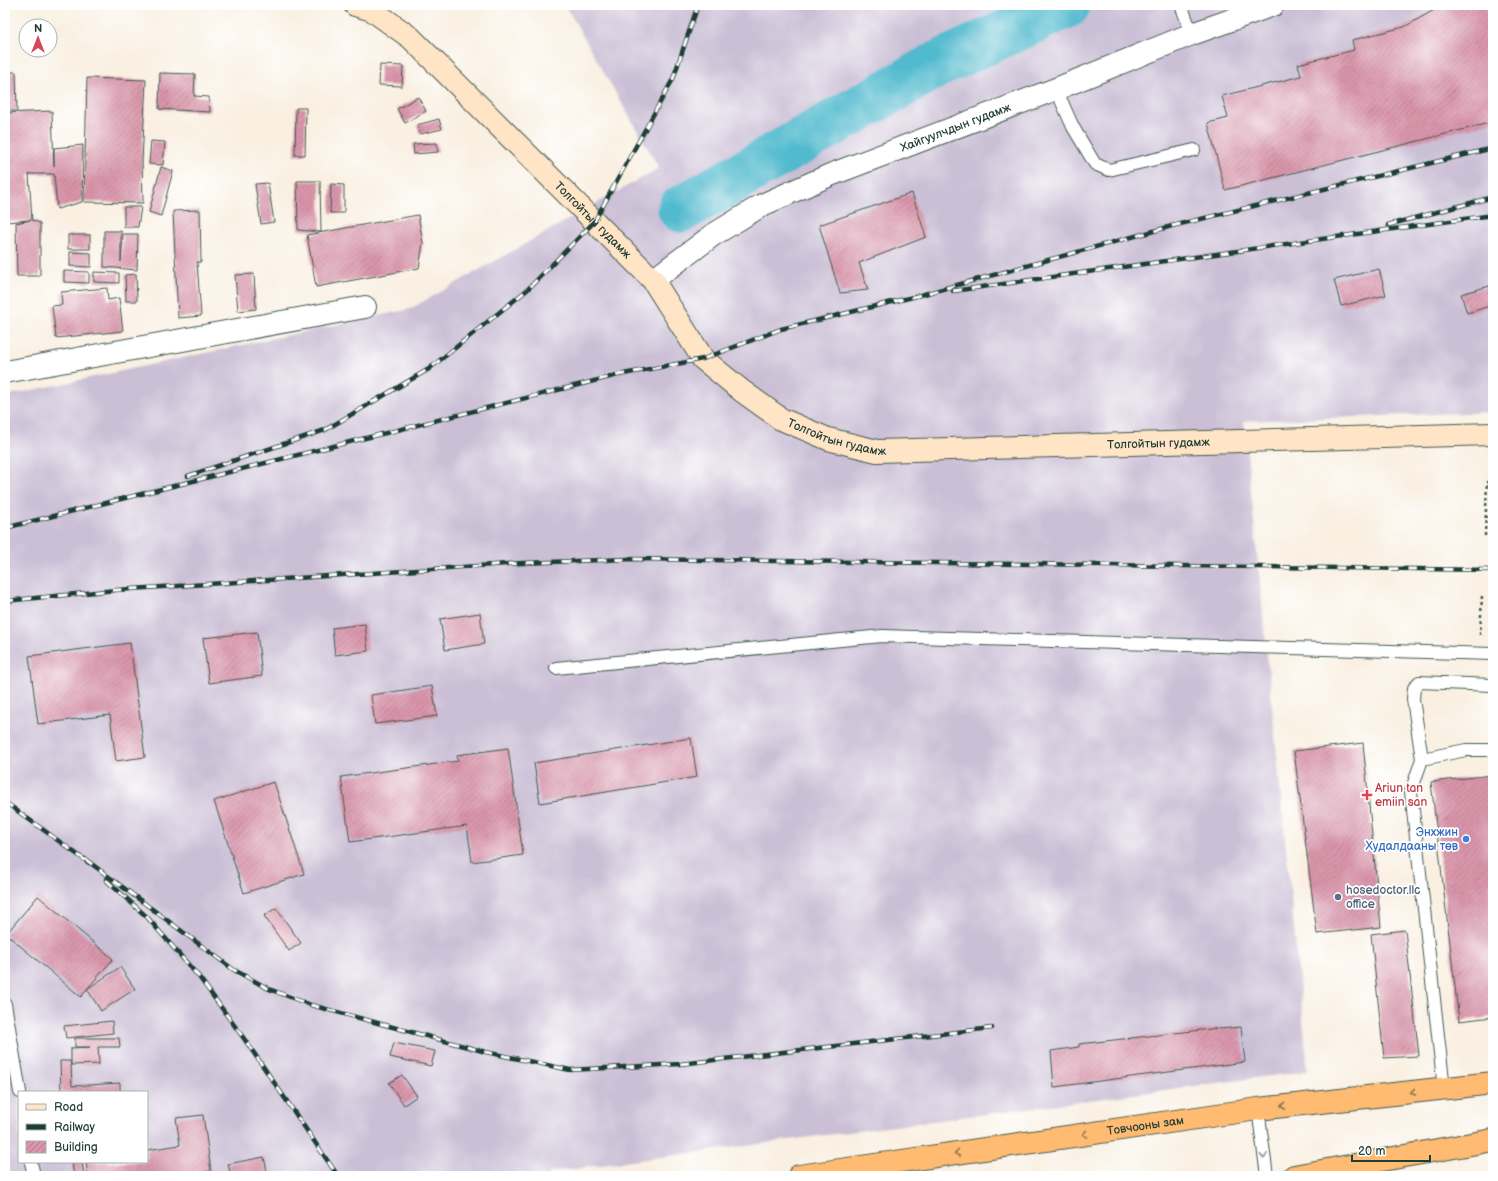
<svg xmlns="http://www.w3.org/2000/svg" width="1498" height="1181" viewBox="0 0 1498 1181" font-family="'Balsamiq Sans',sans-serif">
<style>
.industrial{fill:#cbbfd5;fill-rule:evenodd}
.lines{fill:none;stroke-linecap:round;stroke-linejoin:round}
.river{stroke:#51bace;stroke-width:47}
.building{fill:url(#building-hatch)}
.service-casing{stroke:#40584e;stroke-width:14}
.minor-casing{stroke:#40584e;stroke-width:24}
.secondary-casing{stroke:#40584e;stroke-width:24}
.trunk-casing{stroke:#40584e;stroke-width:24}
.path{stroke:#40584e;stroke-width:2.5;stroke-dasharray:3 3;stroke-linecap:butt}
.service{stroke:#fff;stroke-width:12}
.minor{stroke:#fff;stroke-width:22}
.secondary{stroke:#ffe4c6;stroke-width:22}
.trunk{stroke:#ffbb71;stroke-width:22}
.rail-casing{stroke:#1f3d34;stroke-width:4.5}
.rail{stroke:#fff;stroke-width:3;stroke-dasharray:9;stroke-linecap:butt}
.oneway{stroke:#84764f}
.oneway2{stroke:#8f9e9a}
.health-dot{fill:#e0444e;stroke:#fff;stroke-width:1.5}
.shop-dot{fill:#3f7fe0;stroke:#fff;stroke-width:1.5}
.service-dot{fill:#5c6f8a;stroke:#fff;stroke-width:1.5}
.labels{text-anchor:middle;stroke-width:3.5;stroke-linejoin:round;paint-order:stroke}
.street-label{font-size:12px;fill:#1f3d34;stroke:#fff}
.health-label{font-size:12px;fill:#be3a42;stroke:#fff;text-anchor:start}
.shop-label{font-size:12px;fill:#366cbe;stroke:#fff;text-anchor:end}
.service-label{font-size:12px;fill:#4e5e75;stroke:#fff;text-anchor:start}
</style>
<defs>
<pattern id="building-hatch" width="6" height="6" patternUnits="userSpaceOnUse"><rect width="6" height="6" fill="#da95ab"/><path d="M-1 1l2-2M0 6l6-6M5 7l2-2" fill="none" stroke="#b07b8c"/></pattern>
</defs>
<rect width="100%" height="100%" fill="#fff"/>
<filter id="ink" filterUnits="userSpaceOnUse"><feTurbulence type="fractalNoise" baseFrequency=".025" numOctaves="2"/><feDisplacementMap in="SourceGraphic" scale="8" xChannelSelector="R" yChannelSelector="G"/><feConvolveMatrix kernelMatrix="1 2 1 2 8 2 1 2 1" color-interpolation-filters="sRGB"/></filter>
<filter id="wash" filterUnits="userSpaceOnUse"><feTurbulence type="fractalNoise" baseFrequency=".012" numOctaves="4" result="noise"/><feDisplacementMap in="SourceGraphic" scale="16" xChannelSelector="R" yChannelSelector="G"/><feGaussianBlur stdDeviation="0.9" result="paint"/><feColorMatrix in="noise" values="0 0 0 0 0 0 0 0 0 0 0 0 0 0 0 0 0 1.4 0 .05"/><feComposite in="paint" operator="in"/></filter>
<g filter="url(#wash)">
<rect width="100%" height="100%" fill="#f9f0e2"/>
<path class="industrial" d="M 565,5 L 1493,5 L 1493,412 L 1244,421 L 1308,1071 L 549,1172 L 549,1176 L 5,1176 L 5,396 L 410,309 L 659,168 ZM 19,1092 L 147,1092 L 147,1162 L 19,1162 Z"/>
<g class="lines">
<path class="river" d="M 681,209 L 936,65 L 1067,5"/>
</g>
<g id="blocks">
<g class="building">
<path d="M 1443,5 L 1493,5 L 1493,122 L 1225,190 L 1208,123 L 1228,118 L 1222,96 L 1301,76 L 1298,64 L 1354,50 L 1352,40 L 1404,27 Z"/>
<path d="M 380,65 L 403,66 L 402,86 L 379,85 Z"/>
<path d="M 5,72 L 16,72 L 17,111 L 5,111 Z"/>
<path d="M 160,73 L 195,74 L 194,96 L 209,97 L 210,112 L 159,109 Z"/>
<path d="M 87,78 L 146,80 L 142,161 L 143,203 L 84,202 Z"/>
<path d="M 418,97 L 426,111 L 405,123 L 397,109 Z"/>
<path d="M 296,108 L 306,108 L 305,155 L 295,155 Z"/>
<path d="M 52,111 L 54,166 L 54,148 L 83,145 L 82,202 L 57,209 L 54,174 L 29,174 L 32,220 L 40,223 L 40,276 L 17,276 L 16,223 L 31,220 L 6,222 L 5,113 Z"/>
<path d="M 439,119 L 442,129 L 420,134 L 417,125 Z"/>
<path d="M 151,141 L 165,142 L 163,165 L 149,164 Z"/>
<path d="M 437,143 L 438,152 L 414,154 L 413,144 Z"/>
<path d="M 161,167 L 173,171 L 161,216 L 149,212 Z"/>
<path d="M 297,181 L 320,181 L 321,232 L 298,230 Z"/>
<path d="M 268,183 L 274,222 L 261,224 L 255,184 Z"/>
<path d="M 331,184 L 344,185 L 344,213 L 330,213 Z"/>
<path d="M 912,193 L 926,237 L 859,263 L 868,290 L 840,293 L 819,225 Z"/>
<path d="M 124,207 L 141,207 L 138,227 L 124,227 Z"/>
<path d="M 200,210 L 201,262 L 197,262 L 201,316 L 178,318 L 173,211 Z"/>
<path d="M 418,215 L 423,243 L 419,268 L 316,287 L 307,235 Z"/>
<path d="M 104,231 L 121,231 L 121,262 L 123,234 L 138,234 L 137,270 L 104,267 Z"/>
<rect x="68" y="235" width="22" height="14"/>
<rect x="5" y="247" width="1" height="29"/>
<path d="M 70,252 L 91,253 L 91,267 L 70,266 Z"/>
<path d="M 1379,269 L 1386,295 L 1341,306 L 1334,280 Z"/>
<path d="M 64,271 L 89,272 L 89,283 L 64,282 Z"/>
<path d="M 94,272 L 119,273 L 119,283 L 94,282 Z"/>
<path d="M 136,274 L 137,301 L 126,301 L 125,275 Z"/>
<path d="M 254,274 L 256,309 L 238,311 L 235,275 Z"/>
<path d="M 1493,285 L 1493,305 L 1467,313 L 1461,294 Z"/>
<path d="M 107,288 L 108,300 L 119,298 L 123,331 L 56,338 L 52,306 L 62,305 L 61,292 Z"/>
<path d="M 480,613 L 484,644 L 445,650 L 440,619 Z"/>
<path d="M 365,624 L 368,651 L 335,655 L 332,628 Z"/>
<path d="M 257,632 L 262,676 L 209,683 L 203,638 Z"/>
<path d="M 130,643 L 145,757 L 116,761 L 110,715 L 38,724 L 29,656 Z"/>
<path d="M 432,686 L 437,716 L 375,724 L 371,695 Z"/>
<path d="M 691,738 L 697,777 L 540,803 L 534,763 Z"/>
<path d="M 1363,743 L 1381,927 L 1317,934 L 1294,751 Z"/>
<path d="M 508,748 L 523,855 L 472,862 L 467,826 L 350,842 L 341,777 L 458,761 L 457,755 Z"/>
<path d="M 1493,775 L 1493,1017 L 1459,1021 L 1431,782 Z"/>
<path d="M 274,782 L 304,874 L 244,893 L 214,801 Z"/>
<path d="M 38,896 L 113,959 L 87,989 L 120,967 L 135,989 L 101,1011 L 87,989 L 81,997 L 6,934 Z"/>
<path d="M 276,908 L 301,943 L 289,951 L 264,916 Z"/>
<path d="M 1405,930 L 1419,1056 L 1384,1058 L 1371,934 Z"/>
<path d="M 112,1021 L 113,1033 L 66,1038 L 64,1026 Z"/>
<path d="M 1241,1027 L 1245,1062 L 1054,1087 L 1051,1051 L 1079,1047 L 1079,1044 L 1219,1028 L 1220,1029 Z"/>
<path d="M 75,1038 L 119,1038 L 120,1047 L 98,1047 L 99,1064 L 71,1065 L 72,1086 L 120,1083 L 120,1092 L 61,1092 L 60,1061 L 70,1061 L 71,1065 L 71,1048 L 90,1047 L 75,1047 Z"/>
<path d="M 394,1043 L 435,1051 L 431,1066 L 390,1057 Z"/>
<path d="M 402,1075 L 417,1096 L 404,1105 L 389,1083 Z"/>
<path d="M 203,1115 L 211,1171 L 191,1174 L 191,1176 L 88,1176 L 86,1162 L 147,1162 L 147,1150 L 180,1145 L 176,1118 Z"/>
<path d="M 264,1157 L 268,1176 L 231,1176 L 228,1164 Z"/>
<path d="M 82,1162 L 84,1176 L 74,1176 L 72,1163 Z"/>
</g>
</g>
</g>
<g filter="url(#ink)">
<use href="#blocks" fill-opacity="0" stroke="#40584e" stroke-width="1"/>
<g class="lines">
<defs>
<g id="service">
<path d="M 1181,5 L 1192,34"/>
<path d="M 1056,89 L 1073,127 L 1095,164 L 1109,170 L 1194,150"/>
<path d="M 556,668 L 882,636 L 1493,654"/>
<path d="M 1422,759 L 1413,699 L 1414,688 L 1419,682 L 1493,685"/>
<path d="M 5,1004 L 20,1092"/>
<path d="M 1444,1089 L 1411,792 L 1422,759 L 1466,750 L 1493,750"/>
<path d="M 1258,1109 L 1267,1176"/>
<path d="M 31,1162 L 34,1176"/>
</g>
<g id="minor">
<path id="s1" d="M 653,280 L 713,235 L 762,205 L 830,175 L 1056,89 L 1192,34 L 1273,5"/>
<path d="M 5,372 L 365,307"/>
</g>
<g id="secondary">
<path id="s2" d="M 355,5 L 372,10 L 411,38 L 653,280 L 703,359 L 742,391 L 781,419 L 828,439 L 877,451 L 1493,434"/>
</g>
<g id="trunk">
<path id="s3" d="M 799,1176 L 1258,1109 L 1493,1083"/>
<path d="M 1294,1176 L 1493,1140"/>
</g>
</defs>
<use href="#service" class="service-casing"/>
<use href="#minor" class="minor-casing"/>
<use href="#secondary" class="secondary-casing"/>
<use href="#trunk" class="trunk-casing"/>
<g class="path">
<path d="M 1485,536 L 1487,482 L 1493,482"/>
<path d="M 1480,635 L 1482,595"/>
</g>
<use href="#service" class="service"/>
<use href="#minor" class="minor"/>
<use href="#secondary" class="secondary"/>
<use href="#trunk" class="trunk"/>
<defs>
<g id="rail">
<path d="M 1388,225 L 1493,197"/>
<path d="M 953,291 L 1493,215"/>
<path d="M 188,476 L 325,430 L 429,369 L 527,290 L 594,222 L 673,79 L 698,5"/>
<path d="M 5,528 L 618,375 L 703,359 L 781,329 L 917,296 L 1172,226 L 1493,148"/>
<path d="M 5,601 L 116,590 L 523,563 L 628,559 L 1493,570"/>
<path d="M 5,802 L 89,863"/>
<path d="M 85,859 L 234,970 L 269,989 L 311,1005 L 389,1026 L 486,1052 L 570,1070 L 680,1064 L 992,1028"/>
<path d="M 106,880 L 147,917 L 199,977 L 245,1040 L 338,1176"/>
</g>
</defs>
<use href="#rail" class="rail-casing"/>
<use href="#rail" class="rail"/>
</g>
<defs><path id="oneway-chevron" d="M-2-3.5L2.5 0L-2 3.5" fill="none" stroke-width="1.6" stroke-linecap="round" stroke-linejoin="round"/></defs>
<g class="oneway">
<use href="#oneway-chevron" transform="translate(1413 1092) rotate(174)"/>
<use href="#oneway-chevron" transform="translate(1283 1106) rotate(174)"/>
<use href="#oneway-chevron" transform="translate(1085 1134) rotate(171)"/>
<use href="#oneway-chevron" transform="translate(957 1153) rotate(172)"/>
</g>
<use class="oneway2" href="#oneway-chevron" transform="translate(1264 1156) rotate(83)"/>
</g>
<path class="health-dot" d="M1365 789h4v4h4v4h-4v4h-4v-4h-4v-4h4z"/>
<circle class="shop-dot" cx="1466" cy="839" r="4"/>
<circle class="service-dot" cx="1338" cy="897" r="4"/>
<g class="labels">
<g class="street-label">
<text dy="4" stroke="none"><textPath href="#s1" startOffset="341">Хайгуулчдын гудамж</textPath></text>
<text dy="4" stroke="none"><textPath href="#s2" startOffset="323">Толгойтын гудамж</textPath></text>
<text dy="4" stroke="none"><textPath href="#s2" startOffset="659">Толгойтын гудамж</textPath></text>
<text dy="4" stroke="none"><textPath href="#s2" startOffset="983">Толгойтын гудамж</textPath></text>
<text dy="4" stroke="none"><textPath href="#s3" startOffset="350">Товчооны зам</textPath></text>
</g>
<g class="health-label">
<text x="1375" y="792">Ariun tan<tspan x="1375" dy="14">emiin san</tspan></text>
</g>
<g class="shop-label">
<text x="1458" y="836">Энхжин<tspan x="1458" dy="14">Худалдааны төв</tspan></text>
</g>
<g class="service-label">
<text x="1346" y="894">hosedoctor.llc<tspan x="1346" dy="14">office</tspan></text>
</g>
</g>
<rect width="1498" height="1181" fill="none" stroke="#fff" stroke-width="20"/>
<rect x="18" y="1091" width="130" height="72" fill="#ffffff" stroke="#a5b1ae"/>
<rect x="26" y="1104" width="20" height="6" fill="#ffe4c6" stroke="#a5b1ae"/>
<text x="54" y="1111" font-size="12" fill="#1f3d34">Road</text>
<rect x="26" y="1124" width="20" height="6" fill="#1f3d34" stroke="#a5b1ae"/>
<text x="54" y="1131" font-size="12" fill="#1f3d34">Railway</text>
<rect x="26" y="1141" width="20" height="12" fill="url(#building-hatch)" stroke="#a5b1ae"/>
<text x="54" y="1151" font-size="12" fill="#1f3d34">Building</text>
<g transform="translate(38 38)"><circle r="19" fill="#ffffff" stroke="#a5b1ae"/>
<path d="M0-3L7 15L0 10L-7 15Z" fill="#d1495b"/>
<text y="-6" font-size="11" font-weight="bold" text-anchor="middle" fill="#1f3d34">N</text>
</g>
<path d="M1352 1155v6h78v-6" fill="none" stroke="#1f3d34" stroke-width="2"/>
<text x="1358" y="1155" font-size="12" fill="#1f3d34" stroke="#ffffff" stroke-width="3" paint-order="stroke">20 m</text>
</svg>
